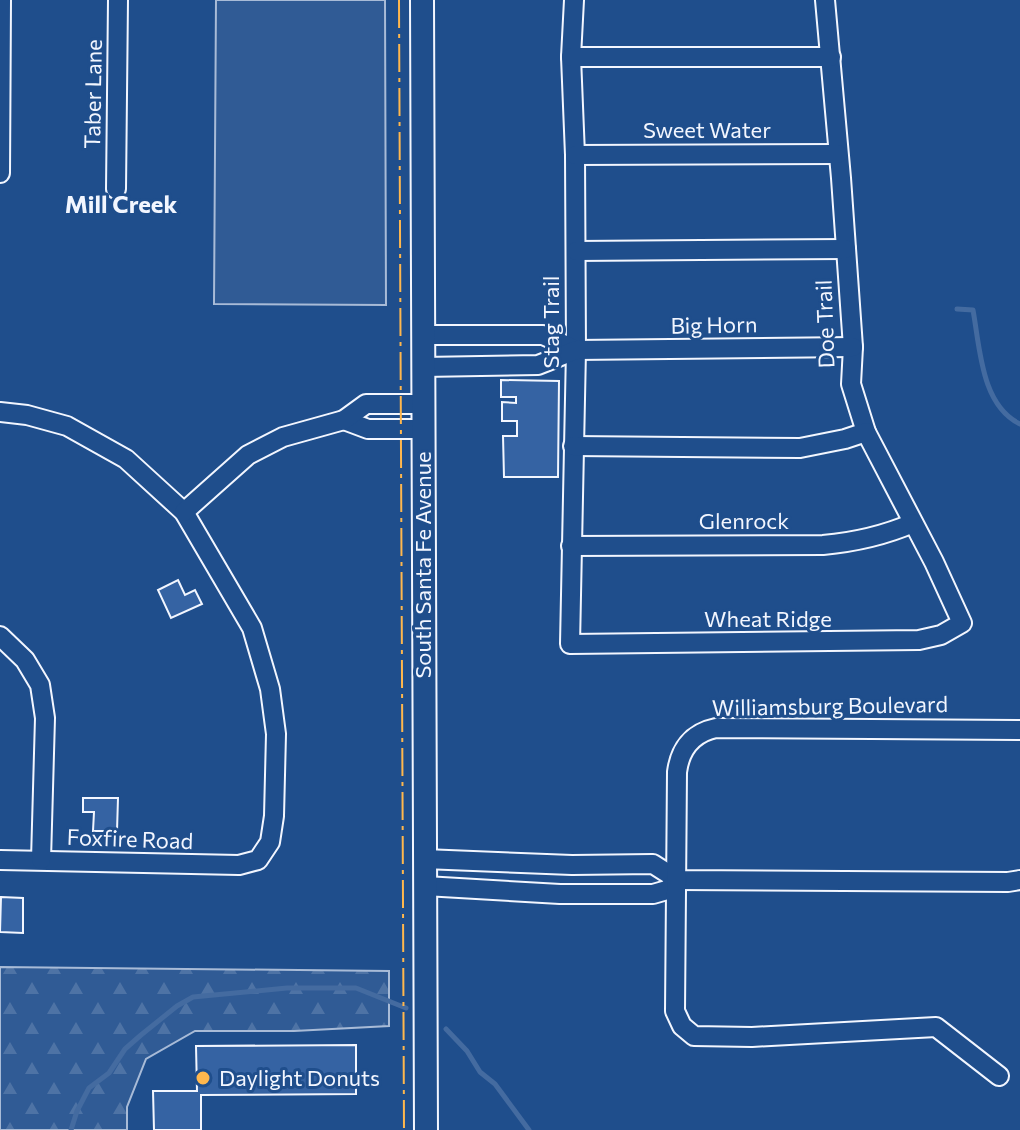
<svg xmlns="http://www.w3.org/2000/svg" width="1020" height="1130" viewBox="0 0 1020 1130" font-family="Commissioner,sans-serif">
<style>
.built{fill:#305b95;stroke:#a8bbd7;stroke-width:2}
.forest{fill:url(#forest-firs);stroke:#a8bbd7;stroke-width:2}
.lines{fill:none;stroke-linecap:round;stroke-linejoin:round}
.stream{stroke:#446ba0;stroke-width:5}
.building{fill:#3563a3;stroke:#f2f6ff;stroke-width:2}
.minor-casing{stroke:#f2f6ff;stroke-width:22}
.major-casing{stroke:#f2f6ff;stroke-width:26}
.minor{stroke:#1f4e8c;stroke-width:18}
.major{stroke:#1f4e8c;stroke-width:22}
.power{stroke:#ffb74d;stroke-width:2;stroke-dasharray:28 6 4 6;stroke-linecap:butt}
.poi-dot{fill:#ffb74d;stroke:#1f4e8c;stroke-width:3}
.labels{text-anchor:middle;stroke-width:6;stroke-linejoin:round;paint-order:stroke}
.street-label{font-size:22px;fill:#f2f6ff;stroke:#1f4e8c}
.poi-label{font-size:22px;fill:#f2f6ff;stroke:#1f4e8c;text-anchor:start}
.neighbourhood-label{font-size:24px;font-weight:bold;fill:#f2f6ff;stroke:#1f4e8c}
</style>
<defs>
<pattern id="forest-firs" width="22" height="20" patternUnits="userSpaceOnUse" patternTransform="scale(2)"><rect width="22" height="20" fill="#305b95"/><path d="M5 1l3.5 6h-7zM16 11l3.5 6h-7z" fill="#4e73a5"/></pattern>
</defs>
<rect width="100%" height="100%" fill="#1f4e8c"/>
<path class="built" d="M 216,0 L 385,0 L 386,305 L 214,304 Z"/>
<path class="forest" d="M 0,967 L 389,971 L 389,1026 L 294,1031 L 195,1031 L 146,1059 L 127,1107 L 127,1130 L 0,1130 Z"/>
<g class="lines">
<g class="stream">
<path d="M 957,309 L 973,310 C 980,348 981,405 1020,424"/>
<path d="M 446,1029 L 467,1051 L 480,1072 L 495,1084 L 529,1130"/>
<path d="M 71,1130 L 77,1111 L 89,1088 L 109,1073 L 125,1049 L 141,1035 L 177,1006 L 193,997 L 287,988 L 356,988 L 406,1008"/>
</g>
</g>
<g class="building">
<path d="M 501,380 L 559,381 L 558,477 L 504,477 L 503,436 L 517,436 L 517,421 L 502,421 L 502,402 L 516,403 L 516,397 L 501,397 Z"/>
<path d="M 178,580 L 185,595 L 195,590 L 202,604 L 171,618 L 158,590 Z"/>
<path d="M 83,798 L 118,798 L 117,831 L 93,831 L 94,812 L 83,812 Z"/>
<path d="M 1,897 L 23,898 L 23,933 L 0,932 Z"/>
<path d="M 356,1045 L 356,1094 L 201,1095 L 201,1130 L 154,1130 L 153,1091 L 197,1091 L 196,1046 Z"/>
</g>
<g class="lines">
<defs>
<g id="minor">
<path d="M 574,0 L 571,57 L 575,155 L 576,350 L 570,644 L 919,640 L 941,635 L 962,623 L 934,562 L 866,432 L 851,384 L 853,347 L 841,178 L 825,0"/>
<path d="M 571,57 L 831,57"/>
<path d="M 575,155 L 838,154"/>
<path d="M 0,173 L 1,0"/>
<path d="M 116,189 L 118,0"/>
<path d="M 576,251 L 846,249"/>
<path d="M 423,335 L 543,335 L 576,350"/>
<path d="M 423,367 L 538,365 L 576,350 L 853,347"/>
<path d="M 0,412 L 27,415 L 67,426 L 126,459 L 184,512 L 252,628 L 270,689 L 276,734 L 274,816 L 270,842 L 258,860 L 239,865 L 0,860"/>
<path d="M 344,420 L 368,429 L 423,429"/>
<path d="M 573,446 L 800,448 L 845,439 L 866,432"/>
<path d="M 184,512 L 248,455 L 283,437 L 344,420 L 366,404 L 423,404"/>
<path d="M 571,546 L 823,545 C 856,542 883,536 913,523"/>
<path d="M 0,636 L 25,660 L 40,685 L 45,718 L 41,860"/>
<path d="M 424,859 L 572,865 L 653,864 L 678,880 L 1008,882 L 1020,880"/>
<path d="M 425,886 L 560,894 L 653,894 L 667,890 L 678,880"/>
<path d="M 999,1076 L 936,1027 L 752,1037 L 694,1036 L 682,1026 L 675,1011 L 677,772 C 680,749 692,733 716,728 L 1020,730"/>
</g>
<path id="major" d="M 422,0 L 426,1130"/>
</defs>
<use href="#minor" class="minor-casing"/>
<use href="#major" class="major-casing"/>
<use href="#minor" class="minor"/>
<use href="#major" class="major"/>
<path class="power" d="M 399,0 L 404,1130"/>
</g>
<circle class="poi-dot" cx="203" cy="1078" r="8"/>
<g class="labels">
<g class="street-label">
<text transform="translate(93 94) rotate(-89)" y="8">Taber Lane</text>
<text x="707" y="138">Sweet Water</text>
<text transform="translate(551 322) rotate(-90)" y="8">Stag Trail</text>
<text transform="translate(825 324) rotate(-92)" y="8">Doe Trail</text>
<text transform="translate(714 325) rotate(-1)" y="8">Big Horn</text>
<text x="744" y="529">Glenrock</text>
<text transform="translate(423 565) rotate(-90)" y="8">South Santa Fe Avenue</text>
<text x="768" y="627">Wheat Ridge</text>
<text transform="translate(830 706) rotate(-1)" y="8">Williamsburg Boulevard</text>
<text transform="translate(130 839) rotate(2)" y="8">Foxfire Road</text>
</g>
<g class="poi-label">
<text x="219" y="1086">Daylight Donuts</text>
</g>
<g class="neighbourhood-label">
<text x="121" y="213">Mill Creek</text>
</g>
</g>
</svg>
